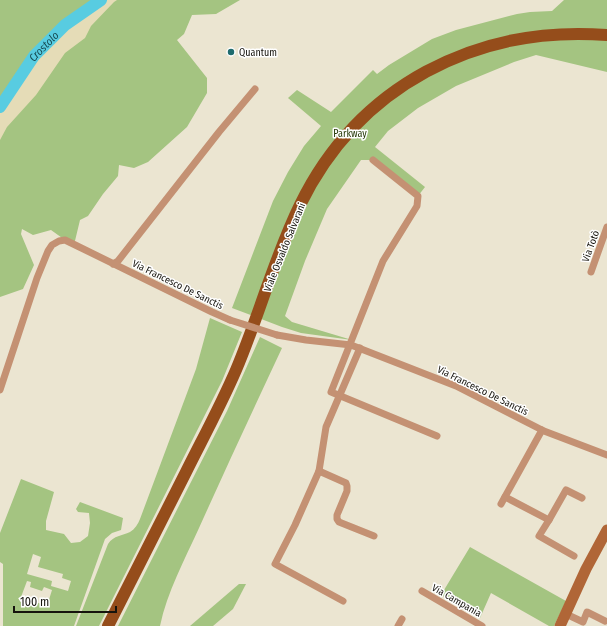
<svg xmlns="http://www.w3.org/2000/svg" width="607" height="626" viewBox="0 0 607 626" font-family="'Fira Sans Condensed',sans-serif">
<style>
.green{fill:#a4c481;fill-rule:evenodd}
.sand{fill:#e5dcb7}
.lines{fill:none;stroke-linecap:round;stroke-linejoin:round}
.river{stroke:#58cce1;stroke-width:12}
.street{stroke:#c49173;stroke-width:7}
.secondary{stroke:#b06637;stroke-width:11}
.primary{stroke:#954d1b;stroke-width:12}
.street-bridge{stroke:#c49173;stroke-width:7}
.poi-dot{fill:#1e6b6d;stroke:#fff;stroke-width:1.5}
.labels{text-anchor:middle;stroke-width:3;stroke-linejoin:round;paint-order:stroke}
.poi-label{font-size:10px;fill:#16140d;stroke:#fff;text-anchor:start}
.park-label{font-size:10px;fill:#1f3400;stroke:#fff}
.street-label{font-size:10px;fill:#16140d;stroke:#fff}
.water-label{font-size:11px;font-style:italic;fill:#164a52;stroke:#fff}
</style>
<rect width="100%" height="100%" fill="#ebe5d1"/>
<g class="green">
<path d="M 0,0 L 240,0 L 216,14 L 192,15 L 184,34 L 177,40 L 207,78 L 207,93 L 187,127 L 148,162 L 134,168 L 119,165 L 118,176 L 103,194 L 88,216 L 80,220 L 74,245 L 65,240 L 51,230 L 33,235 L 22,229 L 21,234 L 34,265 L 23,289 L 0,297 Z"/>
<path d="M 564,0 L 607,0 L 607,72 L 536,55 L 514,62 L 456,86 L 418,108 L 388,131 L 375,147 L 425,187 L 418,196 L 373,160 L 361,160 L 327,209 L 305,261 L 285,316 L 292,322 L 352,340 L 301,333 L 282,327 L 232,308 L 273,201 L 288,172 L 304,146 L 321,126 L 288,98 L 297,90 L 331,112 L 373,70 L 377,74 L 389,65 L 432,39 L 456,30 L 517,14 L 530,12 L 552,11 Z"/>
<path d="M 210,318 L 242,332 L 222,381 L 99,626 L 76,626 L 108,544 C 114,535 122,536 130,532 C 135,529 138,524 140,519 L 196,369 Z"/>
<path d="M 260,337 L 282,348 C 254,408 226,468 199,528 C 185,559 167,592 160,626 L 118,626 L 227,411 Z"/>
<path d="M 21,479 L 54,492 L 46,521 L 46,530 L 64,534 L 71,543 L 80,542 L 88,536 L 90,523 L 89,513 L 78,512 L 76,509 L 80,502 L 123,518 L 121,530 L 112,533 L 105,539 L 74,626 L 3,626 L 3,564 L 0,562 L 0,533 ZM 33,554 L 41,557 L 38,567 L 63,574 L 62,578 L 71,581 L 68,591 L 51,586 L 52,581 L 27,574 ZM 27,581 L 31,582 L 30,587 L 42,591 L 44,587 L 52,590 L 47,606 L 21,597 Z"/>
<path d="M 470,547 L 566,601 L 554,626 L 549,626 L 491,593 L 480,618 L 441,595 Z"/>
<path d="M 239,584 L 246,584 L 233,609 L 213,626 L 190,626 Z"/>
</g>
<path class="sand" d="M 93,0 L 117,0 L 114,2 L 91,26 L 85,38 L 65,53 L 36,95 L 7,127 L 0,140 L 0,107 L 3,101 L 34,56 Z"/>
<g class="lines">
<path class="river" id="s1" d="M 0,107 L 34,56 L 65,25 L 101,0"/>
<g class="street">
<path d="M 373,160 L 418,196 L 417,206 L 383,261 L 331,392 L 437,436"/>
<path d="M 113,264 L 118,261 L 219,132 L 255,89"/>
<path d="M 591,272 L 607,227"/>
<path d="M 277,335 L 306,340 L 351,345 L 456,386 L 544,431 L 607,455"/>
<path d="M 0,390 L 37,278 L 48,251 L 52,245 L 59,241 L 65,240 L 212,312 L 230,320"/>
<path d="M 319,471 L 346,483 L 347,486 L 347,491 L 337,515 L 337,519 L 339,522 L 374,536"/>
<path d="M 505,497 L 549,520 L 566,490 L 582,498"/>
<path d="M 501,504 L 542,430"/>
<path d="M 549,520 L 539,536 L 574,556"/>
<path d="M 422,591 L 482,626"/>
<path d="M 343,601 L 275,564 L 295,525 L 319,471 L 326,427 L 360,348"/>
<path d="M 566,614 L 583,622 L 587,612 L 605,621"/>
<path d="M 398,626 L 402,619"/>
</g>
<path class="secondary" d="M 560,626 L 586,569 L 607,530"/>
<path class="primary" d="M 108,626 C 134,575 160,523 186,472 C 203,438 221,405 236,370 C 259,316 274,258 300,205 C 358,86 476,25 607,35"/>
<path class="street-bridge" d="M 230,320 L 277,335"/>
</g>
<circle class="poi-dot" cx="231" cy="52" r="4"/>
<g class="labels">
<g class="poi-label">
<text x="239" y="56">Quantum</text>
</g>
<g class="park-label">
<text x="350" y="137">Parkway</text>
</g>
<g class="street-label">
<text transform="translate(590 246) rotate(-70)" y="4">Via Totò</text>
<text transform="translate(284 247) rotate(-68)" y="4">Viale Osvaldo Salvarani</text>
<text transform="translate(178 284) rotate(26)" y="4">Via Francesco De Sanctis</text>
<text transform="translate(483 390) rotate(26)" y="4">Via Francesco De Sanctis</text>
<text transform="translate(457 600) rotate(30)" y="4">Via Campania</text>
</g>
<g class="water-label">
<text dy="4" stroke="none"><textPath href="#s1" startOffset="75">Crostolo</textPath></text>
</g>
</g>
<path d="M14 606v6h102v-6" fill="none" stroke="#16140d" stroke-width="2"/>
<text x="20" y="606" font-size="12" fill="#16140d" stroke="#ffffff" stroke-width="3" paint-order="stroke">100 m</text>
</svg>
